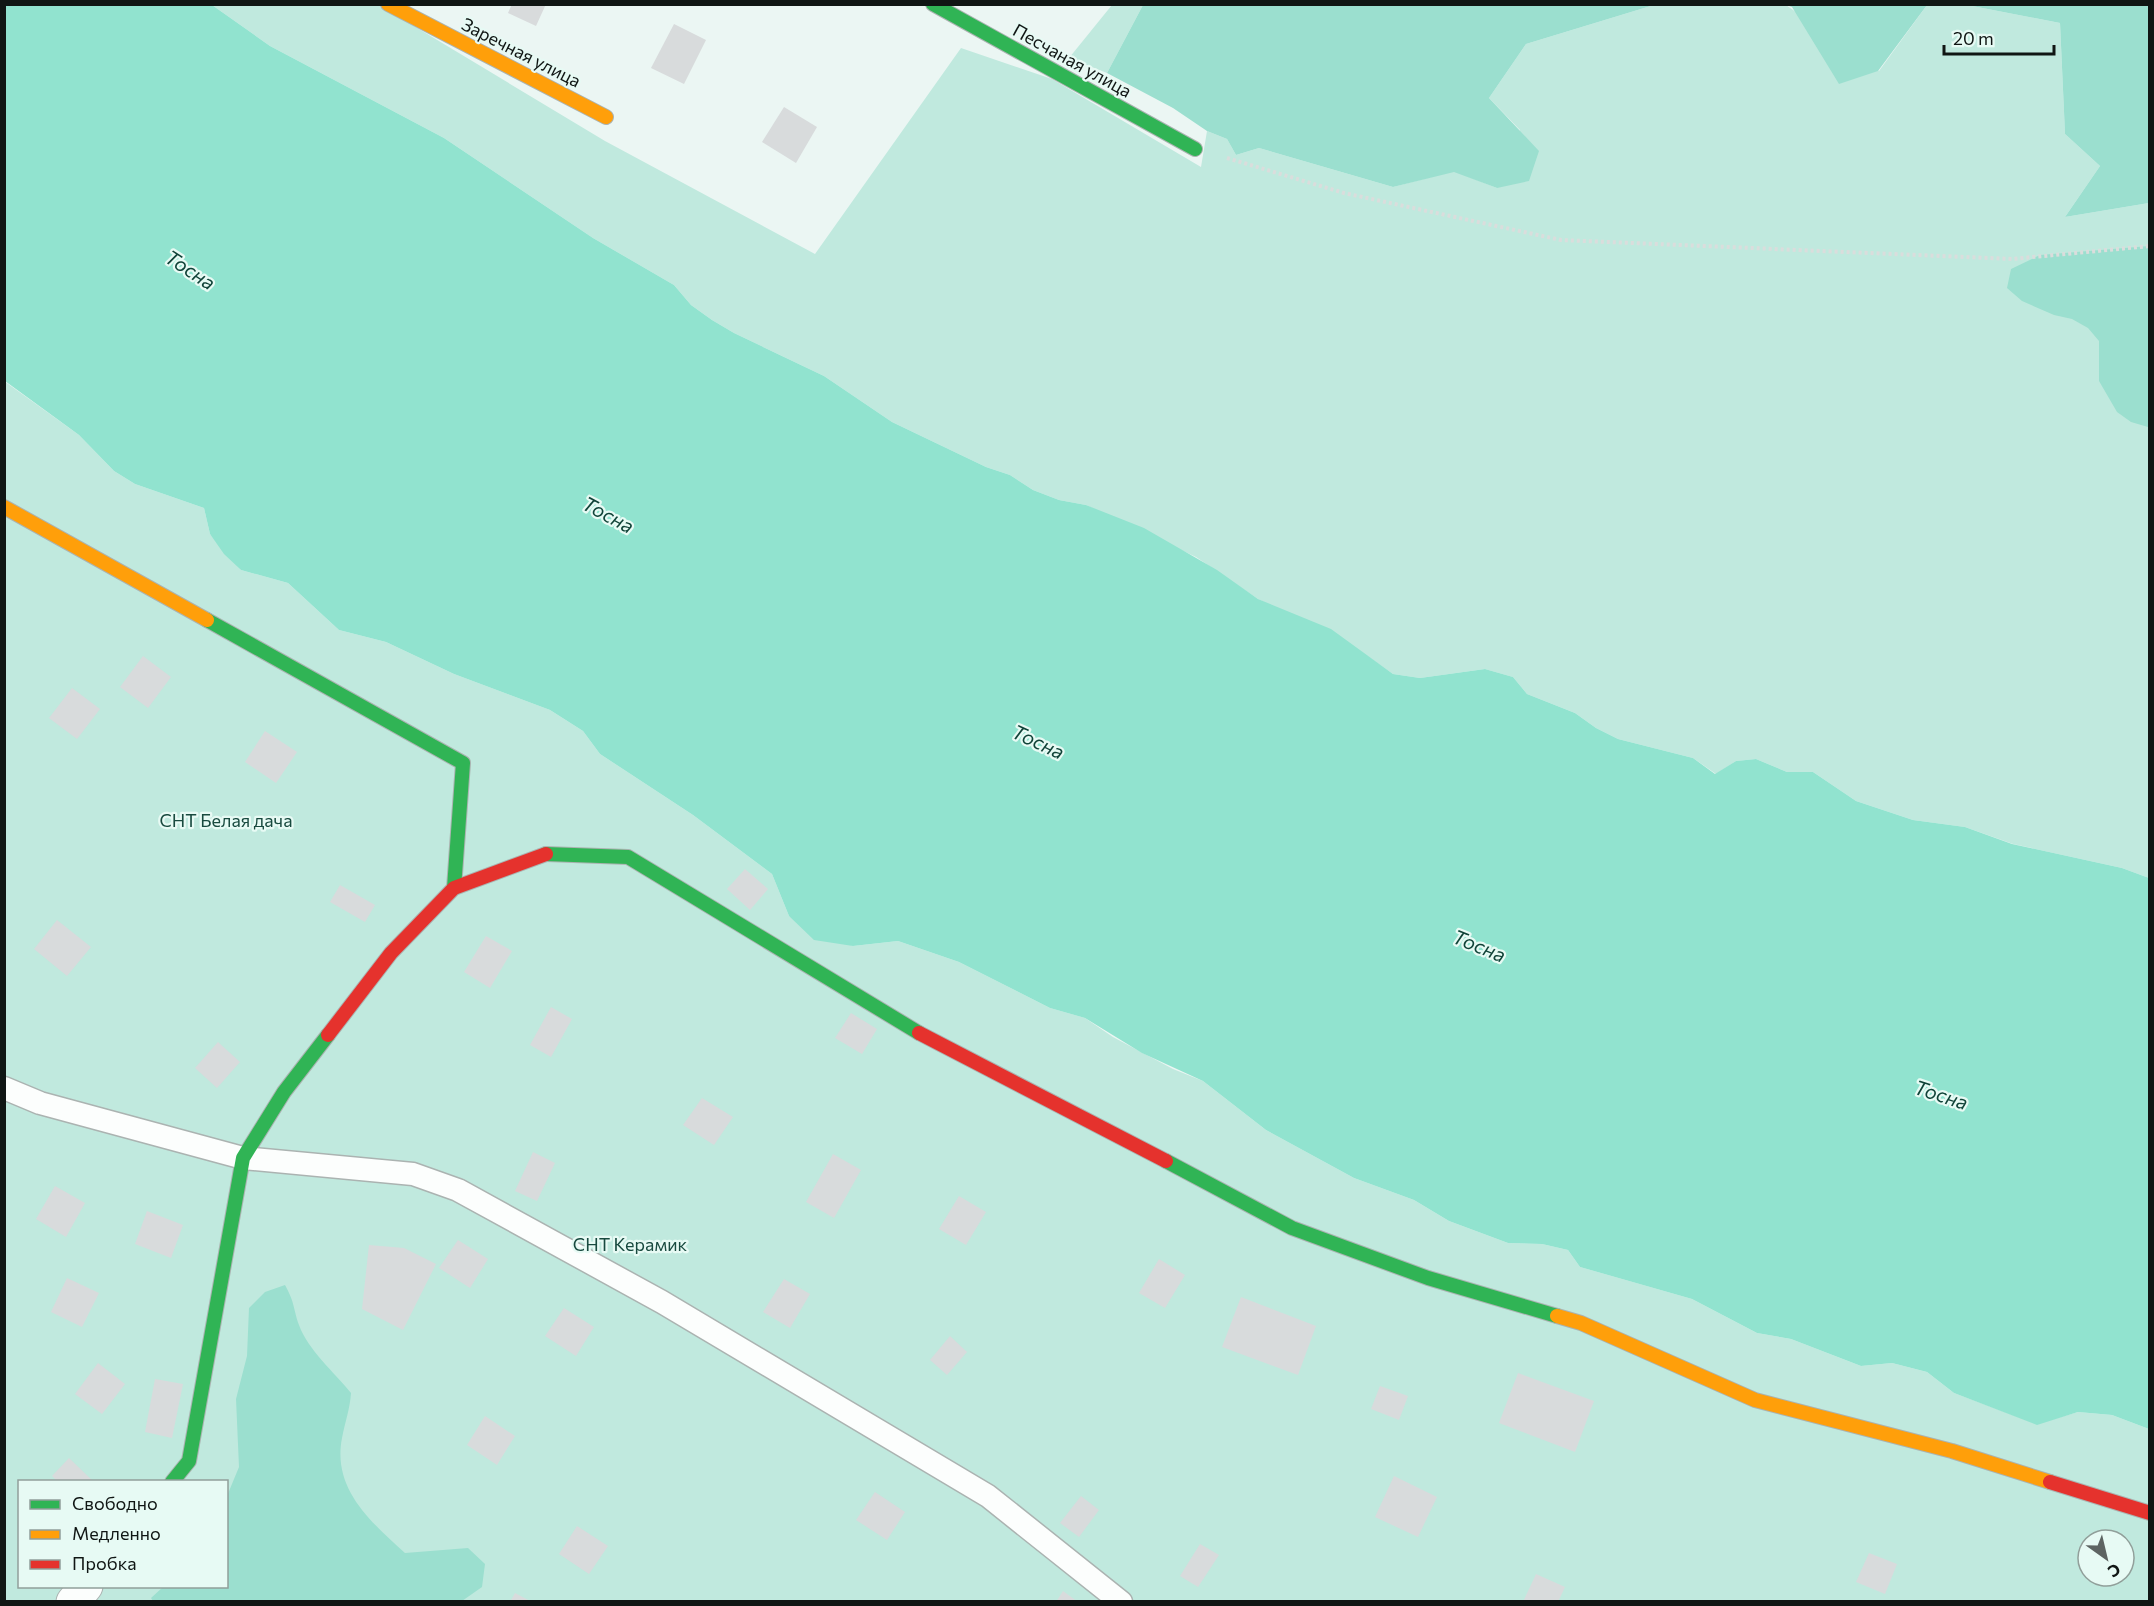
<svg xmlns="http://www.w3.org/2000/svg" width="2154" height="1606" viewBox="0 0 2154 1606" font-family="Commissioner,sans-serif">
<style>
.green{fill:#c0e9de;fill-rule:evenodd}
.forest{fill:#9bdfcf}
.water{fill:#91e3cf}
.building{fill:#d8dbdc}
.lines{fill:none;stroke-linecap:round;stroke-linejoin:round}
.lane-casing{stroke:#abb3b1;stroke-width:25}
.street-casing{stroke:#abb3b1;stroke-width:35}
.fast-casing{stroke:#abb3b1;stroke-width:16}
.slow-casing{stroke:#abb3b1;stroke-width:16}
.jam-casing{stroke:#abb3b1;stroke-width:16}
.path{stroke:#dadddc;stroke-width:4;stroke-dasharray:3 3;stroke-linecap:butt}
.lane{stroke:#fcfefd;stroke-width:22}
.street{stroke:#fcfefd;stroke-width:33}
.fast{stroke:#30b455;stroke-width:14}
.slow{stroke:#ff9f0a;stroke-width:14}
.jam{stroke:#e5322d;stroke-width:14}
.labels{text-anchor:middle;stroke-width:4.5;stroke-linejoin:round;paint-order:stroke}
.street-label{font-size:18px;fill:#101614;stroke:#e7faf4}
.park-label{font-size:18px;fill:#184a3f;stroke:#e7faf4}
.water-label{font-size:20px;font-style:italic;fill:#104338;stroke:#e7faf4}
</style>
<rect width="100%" height="100%" fill="#ebf6f3"/>
<g class="green">
<path d="M 212,5 L 379,5 L 605,141 L 815,254 L 961,48 L 1052,79 L 1201,167 L 1207,131 L 1227,139 L 1236,155 L 1259,148 L 1393,187 L 1454,171 L 1497,188 L 1520,130 L 1489,98 L 1526,44 L 1654,5 L 1786,5 L 1879,71 L 1927,5 L 1967,5 L 2060,23 L 2065,134 L 2100,166 L 2065,217 L 2149,203 L 2149,878 L 2122,868 L 2013,844 L 1965,827 L 1913,820 L 1856,801 L 1813,772 L 1787,772 L 1756,759 L 1736,761 L 1716,774 L 1693,758 L 1618,739 L 1596,728 L 1575,713 L 1527,694 L 1513,677 L 1485,669 L 1420,678 L 1393,674 L 1353,646 L 1258,599 L 1196,557 L 1086,505 L 1059,500 L 1033,490 L 1010,475 L 986,467 L 892,422 L 824,376 L 734,333 L 712,320 L 691,305 L 674,285 L 593,238 L 444,138 L 270,46 Z"/>
<path d="M 1112,5 L 1143,5 L 1107,73 L 1069,58 Z"/>
<path d="M 4,381 L 79,435 L 114,471 L 135,484 L 204,508 L 210,534 L 241,570 L 288,583 L 339,630 L 386,642 L 454,674 L 550,710 L 583,731 L 600,754 L 693,815 L 772,874 L 789,916 L 853,946 L 898,941 L 959,962 L 1050,1008 L 1085,1018 L 1113,1037 L 1173,1069 L 1203,1081 L 1266,1130 L 1354,1178 L 1414,1200 L 1449,1221 L 1508,1243 L 1542,1244 L 1568,1250 L 1580,1267 L 1692,1299 L 1757,1333 L 1791,1339 L 1861,1366 L 1892,1363 L 1927,1372 L 1954,1393 L 2037,1424 L 2078,1412 L 2112,1415 L 2149,1429 L 2149,1601 L 5,1601 ZM 20,1482 L 226,1482 L 226,1586 L 20,1586 ZM 2088,1540 L 2124,1540 L 2124,1576 L 2088,1576 Z"/>
</g>
<g class="forest">
<path d="M 1143,5 L 1143,4 L 1654,5 L 1526,44 L 1489,98 L 1539,151 L 1529,181 L 1497,188 L 1454,172 L 1393,187 L 1259,148 L 1236,155 L 1227,139 L 1207,131 L 1173,108 L 1107,73 Z"/>
<path d="M 1786,5 L 1927,5 L 1878,71 L 1839,84 L 1792,7 Z"/>
<path d="M 1967,5 L 2149,5 L 2149,203 L 2065,217 L 2100,166 L 2065,134 L 2060,23 Z"/>
<path d="M 2149,246 L 2150,427 L 2148,427 L 2131,422 L 2117,412 L 2099,381 L 2099,341 L 2088,328 L 2072,319 L 2054,315 L 2022,301 L 2007,288 L 2011,269 L 2040,255 Z"/>
<path d="M 285,1285 C 295,1303 293,1308 299,1325 C 308,1350 334,1372 351,1393 C 350,1409 345,1422 342,1438 C 332,1489 371,1522 405,1553 L 468,1548 L 485,1564 L 482,1587 L 462,1601 L 153,1601 L 151,1598 L 163,1587 L 226,1586 L 227,1496 L 239,1467 L 236,1399 L 247,1356 L 249,1308 L 265,1292 Z"/>
</g>
<path class="water" d="M 5,4 L 212,5 L 270,46 L 444,138 L 593,238 L 674,285 L 691,305 L 712,320 L 734,333 L 824,376 L 892,422 L 986,467 L 1010,475 L 1033,490 L 1059,500 L 1086,505 L 1144,528 L 1217,570 L 1258,599 L 1331,629 L 1393,674 L 1420,678 L 1485,669 L 1513,677 L 1527,694 L 1575,713 L 1596,728 L 1618,739 L 1693,758 L 1715,774 L 1736,761 L 1756,759 L 1787,772 L 1813,772 L 1856,801 L 1913,820 L 1965,827 L 2012,844 L 2122,868 L 2149,878 L 2149,1429 L 2112,1415 L 2078,1412 L 2037,1425 L 1954,1393 L 1927,1372 L 1892,1363 L 1861,1366 L 1791,1339 L 1757,1333 L 1692,1299 L 1580,1267 L 1568,1250 L 1542,1244 L 1508,1243 L 1449,1221 L 1414,1200 L 1354,1178 L 1266,1130 L 1203,1081 L 1142,1053 L 1085,1018 L 1050,1008 L 959,962 L 898,941 L 853,946 L 814,940 L 789,916 L 772,874 L 693,815 L 600,754 L 583,731 L 550,710 L 454,674 L 386,642 L 339,630 L 288,583 L 241,570 L 224,554 L 210,534 L 204,508 L 135,484 L 114,471 L 79,435 L 5,381 Z"/>
<g class="building">
<path d="M 512,4 L 546,4 L 536,26 L 508,13 Z"/>
<path d="M 674,24 L 706,40 L 684,84 L 651,68 Z"/>
<path d="M 784,107 L 817,127 L 796,163 L 762,142 Z"/>
<path d="M 143,656 L 171,677 L 148,708 L 120,687 Z"/>
<path d="M 72,688 L 100,709 L 77,739 L 49,718 Z"/>
<path d="M 265,731 L 297,752 L 276,783 L 245,762 Z"/>
<path d="M 745,869 L 768,889 L 750,910 L 727,889 Z"/>
<path d="M 340,885 L 375,905 L 365,922 L 330,902 Z"/>
<path d="M 57,920 L 91,947 L 67,976 L 34,949 Z"/>
<path d="M 486,936 L 512,951 L 490,988 L 464,972 Z"/>
<path d="M 551,1007 L 572,1019 L 551,1057 L 530,1045 Z"/>
<path d="M 851,1013 L 877,1029 L 862,1054 L 835,1038 Z"/>
<path d="M 218,1042 L 240,1062 L 217,1088 L 195,1068 Z"/>
<path d="M 702,1098 L 733,1117 L 714,1145 L 683,1125 Z"/>
<path d="M 533,1152 L 555,1163 L 537,1201 L 515,1191 Z"/>
<path d="M 833,1154 L 861,1170 L 834,1218 L 806,1202 Z"/>
<path d="M 55,1186 L 85,1203 L 66,1237 L 36,1219 Z"/>
<path d="M 959,1196 L 986,1212 L 966,1245 L 939,1229 Z"/>
<path d="M 147,1211 L 183,1225 L 171,1258 L 135,1244 Z"/>
<path d="M 458,1240 L 488,1259 L 470,1288 L 439,1268 Z"/>
<path d="M 369,1245 L 404,1248 L 436,1264 L 403,1330 L 362,1309 Z"/>
<path d="M 1159,1259 L 1185,1275 L 1165,1308 L 1139,1293 Z"/>
<path d="M 67,1278 L 99,1293 L 82,1327 L 51,1312 Z"/>
<path d="M 784,1279 L 810,1294 L 790,1328 L 763,1312 Z"/>
<path d="M 1241,1297 L 1316,1326 L 1298,1375 L 1222,1347 Z"/>
<path d="M 564,1308 L 594,1327 L 576,1356 L 545,1336 Z"/>
<path d="M 950,1336 L 967,1352 L 947,1375 L 930,1360 Z"/>
<path d="M 98,1363 L 125,1384 L 102,1414 L 75,1394 Z"/>
<path d="M 1518,1373 L 1594,1401 L 1575,1452 L 1499,1423 Z"/>
<path d="M 155,1379 L 183,1384 L 172,1438 L 145,1432 Z"/>
<path d="M 1380,1386 L 1408,1396 L 1399,1420 L 1371,1409 Z"/>
<path d="M 485,1416 L 515,1436 L 497,1465 L 467,1445 Z"/>
<path d="M 69,1458 L 94,1482 L 58,1482 L 52,1476 Z"/>
<path d="M 1394,1476 L 1437,1497 L 1418,1537 L 1375,1517 Z"/>
<path d="M 875,1492 L 905,1512 L 887,1540 L 856,1520 Z"/>
<path d="M 1081,1496 L 1099,1510 L 1079,1537 L 1060,1523 Z"/>
<path d="M 577,1526 L 608,1546 L 589,1574 L 559,1554 Z"/>
<path d="M 1200,1544 L 1219,1555 L 1198,1587 L 1180,1576 Z"/>
<path d="M 1869,1553 L 1897,1564 L 1885,1594 L 1856,1582 Z"/>
<path d="M 1536,1574 L 1565,1587 L 1558,1602 L 1523,1602 Z"/>
<path d="M 1063,1591 L 1078,1602 L 1056,1602 Z"/>
<path d="M 515,1593 L 532,1602 L 510,1602 Z"/>
</g>
<g class="lines">
<defs>
<path id="lane" d="M 4,1088 L 40,1103 L 243,1158 L 413,1174 L 458,1190 L 662,1302 L 988,1496 L 1121,1602"/>
<path id="street" d="M 73,1602 L 86,1586"/>
<g id="fast">
<path d="M 933,4 L 1195,149"/>
<path d="M 207,620 L 463,763 L 454,888"/>
<path d="M 546,854 L 628,857 L 919,1033"/>
<path d="M 1166,1161 L 1292,1228 L 1428,1278 L 1557,1316"/>
<path d="M 172,1482 L 189,1461 L 243,1158 L 284,1092 L 328,1035"/>
</g>
<g id="slow">
<path d="M 388,4 L 606,117"/>
<path d="M 4,507 L 207,620"/>
<path d="M 1557,1316 L 1581,1323 L 1755,1400 L 1952,1451 L 2050,1482"/>
</g>
<g id="jam">
<path d="M 919,1033 L 1166,1161"/>
<path d="M 328,1035 L 391,953 L 454,888 L 546,854"/>
<path d="M 2050,1482 L 2150,1513"/>
</g>
</defs>
<use href="#lane" class="lane-casing"/>
<use href="#street" class="street-casing"/>
<use href="#fast" class="fast-casing"/>
<use href="#slow" class="slow-casing"/>
<use href="#jam" class="jam-casing"/>
<path class="path" d="M 1227,158 L 1344,193 L 1561,240 L 2012,259 L 2150,246"/>
<use href="#lane" class="lane"/>
<use href="#street" class="street"/>
<use href="#fast" class="fast"/>
<use href="#slow" class="slow"/>
<use href="#jam" class="jam"/>
</g>
<g class="labels">
<g class="street-label">
<text transform="translate(521 53) rotate(27)" y="6">Заречная улица</text>
<text transform="translate(1072 61) rotate(29)" y="6">Песчаная улица</text>
</g>
<g class="park-label">
<text x="226" y="827">СНТ Белая дача</text>
<text x="630" y="1251">СНТ Керамик</text>
</g>
<g class="water-label">
<text transform="translate(190 270) rotate(33)" y="7">Тосна</text>
<text transform="translate(608 515) rotate(28)" y="7">Тосна</text>
<text transform="translate(1038 742) rotate(25)" y="7">Тосна</text>
<text transform="translate(1479 946) rotate(22)" y="7">Тосна</text>
<text transform="translate(1941 1095) rotate(18)" y="7">Тосна</text>
</g>
</g>
<rect width="2154" height="1606" fill="none" stroke="#101614" stroke-width="12"/>
<rect x="18" y="1480" width="210" height="108" fill="#e7faf4" stroke="#919f9a" stroke-width="1.5"/>
<rect x="30" y="1500" width="30" height="9" fill="#30b455" stroke="#919f9a" stroke-width="1.5"/>
<text x="72" y="1510" font-size="18" fill="#101614">Свободно</text>
<rect x="30" y="1530" width="30" height="9" fill="#ff9f0a" stroke="#919f9a" stroke-width="1.5"/>
<text x="72" y="1540" font-size="18" fill="#101614">Медленно</text>
<rect x="30" y="1560" width="30" height="9" fill="#e5322d" stroke="#919f9a" stroke-width="1.5"/>
<text x="72" y="1570" font-size="18" fill="#101614">Пробка</text>
<g transform="translate(2106 1558) rotate(146)"><circle r="28" fill="#e7faf4" stroke="#919f9a" stroke-width="1.5"/>
<path d="M0-4.5L10 22L0 15L-10 22Z" fill="#5d6462"/>
<text y="-9" font-size="16" font-weight="bold" text-anchor="middle" fill="#101614">С</text>
</g>
<path d="M1944 45v9h110v-9" fill="none" stroke="#101614" stroke-width="3"/>
<text x="1953" y="45" font-size="18" fill="#101614" stroke="#e7faf4" stroke-width="4.5" paint-order="stroke">20 m</text>
</svg>
